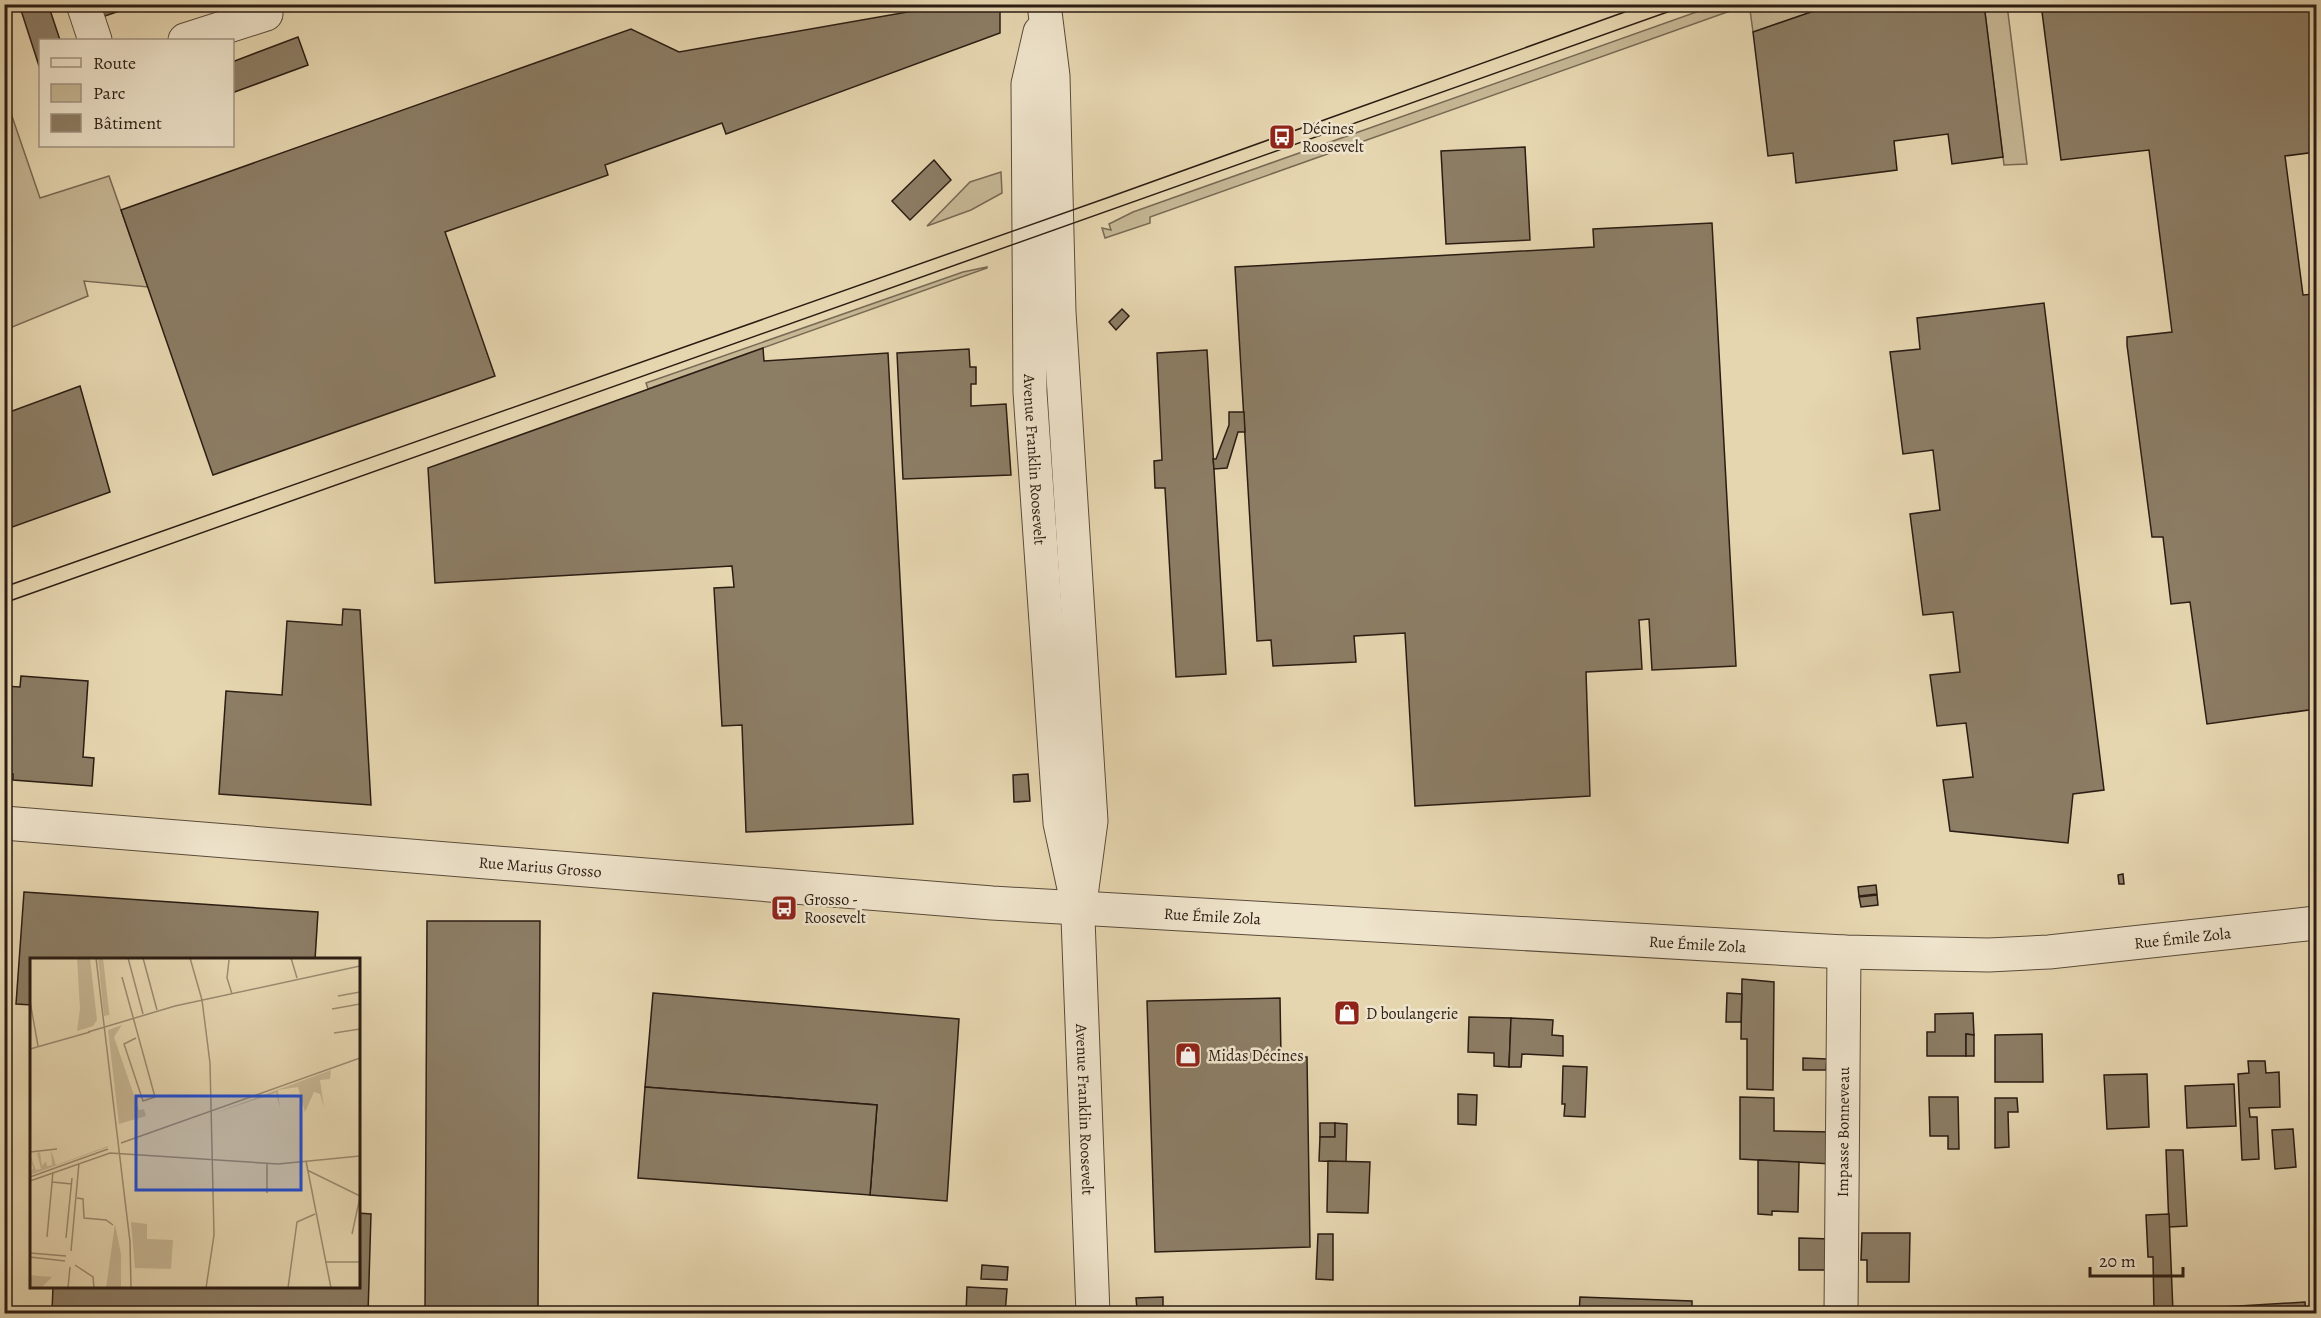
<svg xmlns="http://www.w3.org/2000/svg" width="2321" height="1318" viewBox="0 0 2321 1318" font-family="Alegreya,serif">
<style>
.green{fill:#c6b795;stroke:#786a54;stroke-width:1.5}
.building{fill:#8c7d65;stroke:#2b1d13;stroke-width:1.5}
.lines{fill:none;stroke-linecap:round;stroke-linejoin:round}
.minor-casing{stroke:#5a4b3a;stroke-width:35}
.minor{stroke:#efe4cc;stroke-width:33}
.tram{stroke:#2b1d13;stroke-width:1.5}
.labels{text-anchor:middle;stroke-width:5;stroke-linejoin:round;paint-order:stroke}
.poi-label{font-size:16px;fill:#2b1d13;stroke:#efe4cc;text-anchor:start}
.street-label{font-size:16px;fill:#2b1d13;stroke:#efe4cc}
.inset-road{fill:none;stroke:#9b8c71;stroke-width:1.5}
.view{fill:#1d4ed8;fill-opacity:0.15;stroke:#1d4ed8;stroke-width:3}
.inset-edge{fill:none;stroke:#2b1d13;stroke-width:3}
</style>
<rect width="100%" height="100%" fill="#e6d6b0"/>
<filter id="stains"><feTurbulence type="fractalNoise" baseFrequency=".00333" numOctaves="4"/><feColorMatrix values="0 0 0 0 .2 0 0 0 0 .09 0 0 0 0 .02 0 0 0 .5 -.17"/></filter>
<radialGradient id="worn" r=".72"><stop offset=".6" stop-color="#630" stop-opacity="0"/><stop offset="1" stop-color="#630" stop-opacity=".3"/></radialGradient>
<g class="green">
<path d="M 1716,5 L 1747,5 L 1150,217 L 1150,223 L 1105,238 L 1102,228 L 1111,230 L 1109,224 L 1133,212 Z"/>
<path d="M 1765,5 L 1834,5 L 1753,32 L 1750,10 Z"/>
<path d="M 1984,5 L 2007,5 L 2027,164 L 2004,165 Z"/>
<path d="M 4,93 L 40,198 L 109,176 L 148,287 L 84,281 L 88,296 L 5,330 Z"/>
<path d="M 1001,172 L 1002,193 L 971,210 L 927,226 L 970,182 Z"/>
<path d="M 987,267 L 987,268 L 648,389 L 646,383 L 963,272 Z"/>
</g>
<g class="building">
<path d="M 19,4 L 48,4 L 60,40 L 40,40 L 40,69 Z"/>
<path d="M 97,4 L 127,4 L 128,8 L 102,17 Z"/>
<path d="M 704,4 L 727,4 L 706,8 Z"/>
<path d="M 953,4 L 1000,4 L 1000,33 L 726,134 L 722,123 L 605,165 L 608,175 L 445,232 L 495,376 L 213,475 L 121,210 L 631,29 L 679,52 Z"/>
<path d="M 1834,4 L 1984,4 L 2003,157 L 1952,164 L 1948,134 L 1894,141 L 1897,170 L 1796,183 L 1793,153 L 1768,156 L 1753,32 Z"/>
<path d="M 2041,4 L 2312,4 L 2316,42 L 2316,152 L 2285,156 L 2303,295 L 2316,294 L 2316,709 L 2207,724 L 2190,602 L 2171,604 L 2163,537 L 2152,537 L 2127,345 L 2127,337 L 2172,332 L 2149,150 L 2061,160 Z"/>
<path d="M 298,37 L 308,65 L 232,93 L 232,62 Z"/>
<path d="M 1525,147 L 1530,240 L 1446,244 L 1441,151 Z"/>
<path d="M 934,160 L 951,180 L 910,220 L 892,201 Z"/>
<path d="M 1712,223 L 1736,666 L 1652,670 L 1649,619 L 1639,620 L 1642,669 L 1586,672 L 1590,796 L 1415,806 L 1405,633 L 1354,636 L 1356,662 L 1273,666 L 1271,640 L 1257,641 L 1235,267 L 1594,247 L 1593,229 Z"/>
<path d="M 2044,303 L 2104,790 L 2073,794 L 2068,843 L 1950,831 L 1943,780 L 1973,777 L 1966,723 L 1937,726 L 1930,675 L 1960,672 L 1953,612 L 1923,615 L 1910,514 L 1940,510 L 1933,450 L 1903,454 L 1890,352 L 1920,349 L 1917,318 Z"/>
<path d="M 1122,309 L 1129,316 L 1116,330 L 1109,322 Z"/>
<path d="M 763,348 L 764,361 L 888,353 L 913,824 L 746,832 L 742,725 L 722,726 L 714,588 L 734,587 L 732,566 L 435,583 L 428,468 Z"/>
<path d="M 969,349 L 970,367 L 976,367 L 976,384 L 971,384 L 971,406 L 1006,404 L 1011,475 L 903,479 L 897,353 Z"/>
<path d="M 1207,350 L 1226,674 L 1176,677 L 1165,488 L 1155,488 L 1154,461 L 1162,460 L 1157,353 Z"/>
<path d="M 80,386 L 110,492 L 4,530 L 4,414 Z"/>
<path d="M 1229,412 L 1244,412 L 1245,432 L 1238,432 L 1227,468 L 1214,469 L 1213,459 L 1216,459 L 1229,425 Z"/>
<path d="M 343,609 L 360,610 L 371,805 L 219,794 L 226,691 L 282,695 L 287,621 L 342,625 Z"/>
<path d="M 21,676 L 88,681 L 83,757 L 94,758 L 92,786 L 13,780 L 13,774 L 4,774 L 4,686 L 20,687 Z"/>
<path d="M 1028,774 L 1030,801 L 1014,802 L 1013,775 Z"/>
<path d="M 2123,874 L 2124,884 L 2119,884 L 2118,875 Z"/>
<path d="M 1876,885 L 1877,894 L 1859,896 L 1858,887 Z"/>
<path d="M 24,892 L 318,912 L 315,960 L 32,960 L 32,1005 L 16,1004 Z"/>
<path d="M 1877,895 L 1878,905 L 1861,907 L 1859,897 Z"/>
<path d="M 427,921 L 540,921 L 538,1309 L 425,1309 Z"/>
<path d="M 1742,979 L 1774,982 L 1773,1090 L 1747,1089 L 1747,1039 L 1741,1039 Z"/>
<path d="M 653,993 L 959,1019 L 947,1201 L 870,1195 L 877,1105 L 645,1087 Z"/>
<path d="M 1727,993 L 1742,994 L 1741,1022 L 1726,1022 Z"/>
<path d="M 1280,998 L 1281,1058 L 1307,1057 L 1310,1247 L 1155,1252 L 1147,1001 Z"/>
<path d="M 1973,1013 L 1974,1035 L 1966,1034 L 1966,1056 L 1927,1056 L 1927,1032 L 1935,1032 L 1935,1014 Z"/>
<path d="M 1469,1017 L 1511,1018 L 1509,1067 L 1494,1066 L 1494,1053 L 1468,1052 Z"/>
<path d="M 1511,1018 L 1553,1020 L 1552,1035 L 1563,1036 L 1563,1056 L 1522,1054 L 1521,1067 L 1509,1067 Z"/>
<path d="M 1966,1034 L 1974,1035 L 1974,1056 L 1966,1056 Z"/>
<path d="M 2042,1034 L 2043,1082 L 1995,1082 L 1995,1035 Z"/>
<path d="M 1803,1058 L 1827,1059 L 1826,1070 L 1803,1070 Z"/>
<path d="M 2248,1061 L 2265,1061 L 2266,1073 L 2279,1072 L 2280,1107 L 2249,1108 L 2250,1117 L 2257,1117 L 2259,1159 L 2242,1160 L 2238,1074 L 2249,1073 Z"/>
<path d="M 1563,1066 L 1587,1067 L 1585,1117 L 1564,1116 L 1565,1104 L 1562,1104 Z"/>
<path d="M 2147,1074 L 2149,1127 L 2107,1129 L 2104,1075 Z"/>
<path d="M 2234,1084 L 2236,1126 L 2187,1128 L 2185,1086 Z"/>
<path d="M 645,1087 L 877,1105 L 870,1195 L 638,1178 Z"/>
<path d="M 1458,1094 L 1477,1095 L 1476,1125 L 1458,1124 Z"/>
<path d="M 1740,1097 L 1774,1098 L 1774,1131 L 1832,1132 L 1832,1164 L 1740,1159 Z"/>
<path d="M 1929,1097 L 1958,1097 L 1959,1149 L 1948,1149 L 1948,1136 L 1930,1136 Z"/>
<path d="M 1995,1098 L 2017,1098 L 2018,1112 L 2008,1112 L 2009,1147 L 1995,1148 Z"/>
<rect x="1320" y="1123" width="15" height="14"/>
<path d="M 1335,1123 L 1347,1124 L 1346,1162 L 1319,1161 L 1320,1137 L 1335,1137 Z"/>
<path d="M 2293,1129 L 2296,1167 L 2275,1169 L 2272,1130 Z"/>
<path d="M 2166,1150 L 2183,1150 L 2187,1226 L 2169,1227 Z"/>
<path d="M 1758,1160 L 1799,1162 L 1798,1212 L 1772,1211 L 1772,1215 L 1758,1214 Z"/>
<path d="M 1328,1161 L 1370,1162 L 1368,1213 L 1327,1212 Z"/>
<path d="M 2316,1209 L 2316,1226 L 2315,1226 L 2312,1210 Z"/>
<path d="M 358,1213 L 371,1214 L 368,1314 L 52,1311 L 53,1286 L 358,1286 Z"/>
<path d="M 2169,1214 L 2173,1312 L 2154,1312 L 2153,1257 L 2148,1257 L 2146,1215 Z"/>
<path d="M 1862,1233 L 1910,1233 L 1909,1282 L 1867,1282 L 1867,1260 L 1861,1260 Z"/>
<path d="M 1318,1234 L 1333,1234 L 1333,1280 L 1316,1279 Z"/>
<path d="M 1799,1238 L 1831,1239 L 1831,1270 L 1799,1270 Z"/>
<path d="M 4,1259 L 8,1284 L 4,1285 Z"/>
<path d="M 982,1265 L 1008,1267 L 1007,1280 L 981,1279 Z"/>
<path d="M 967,1287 L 1007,1289 L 1005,1314 L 966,1314 Z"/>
<path d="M 1163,1297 L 1163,1308 L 1137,1309 L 1136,1298 Z"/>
<path d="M 1580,1297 L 1692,1301 L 1692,1314 L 1579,1314 Z"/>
<path d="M 2305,1302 L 2306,1314 L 2173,1314 L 2173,1310 Z"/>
</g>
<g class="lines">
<defs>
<g id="minor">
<path d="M 83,4 L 95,40"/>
<path id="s1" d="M 1044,4 L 1053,76 L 1059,312 L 1091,821 L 1078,918 L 1093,1314"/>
<path id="s2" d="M 1040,32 L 1028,84 L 1030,392 L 1060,823 L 1074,888"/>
<path d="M 185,40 L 266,14 L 264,4"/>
<path id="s3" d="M 4,823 L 992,903 L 1844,952 L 1989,955 L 2049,952 L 2316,923"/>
<path id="s4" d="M 1841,1314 L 1844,952"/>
</g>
</defs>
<use href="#minor" class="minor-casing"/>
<use href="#minor" class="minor"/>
<g class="tram">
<path d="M 4,587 C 552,392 1101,203 1647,4"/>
<path d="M 4,603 C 565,401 1129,207 1690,4"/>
</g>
</g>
<defs>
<symbol id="bus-square" viewBox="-11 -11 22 22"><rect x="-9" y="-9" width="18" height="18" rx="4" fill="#8f2418" stroke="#efe4cc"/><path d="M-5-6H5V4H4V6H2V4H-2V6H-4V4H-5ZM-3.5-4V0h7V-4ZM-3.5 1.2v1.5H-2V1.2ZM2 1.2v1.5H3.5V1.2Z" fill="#fff"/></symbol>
<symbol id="shop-square" viewBox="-11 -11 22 22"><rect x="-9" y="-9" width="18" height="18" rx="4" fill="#8f2418" stroke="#efe4cc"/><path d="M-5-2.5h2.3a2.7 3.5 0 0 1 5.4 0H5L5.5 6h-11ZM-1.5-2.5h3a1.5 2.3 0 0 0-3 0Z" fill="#fff"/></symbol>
</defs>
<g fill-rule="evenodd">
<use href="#bus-square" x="1267" y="122" width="30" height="30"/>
<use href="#bus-square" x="769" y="893" width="30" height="30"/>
<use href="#shop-square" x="1332" y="998" width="30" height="30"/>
<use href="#shop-square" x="1173" y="1040" width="30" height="30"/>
</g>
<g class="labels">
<g class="poi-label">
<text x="1302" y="134">Décines<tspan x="1302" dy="18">Roosevelt</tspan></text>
<text x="804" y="905">Grosso -<tspan x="804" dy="18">Roosevelt</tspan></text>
<text x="1366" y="1019">D boulangerie</text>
<text x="1208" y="1061">Midas Décines</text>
</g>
<g class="street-label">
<text dy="6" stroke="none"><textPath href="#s2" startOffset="429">Avenue Franklin Roosevelt</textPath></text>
<text dy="6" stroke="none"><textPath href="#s3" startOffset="538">Rue Marius Grosso</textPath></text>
<text dy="6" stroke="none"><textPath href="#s3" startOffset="1212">Rue Émile Zola</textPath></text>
<text dy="6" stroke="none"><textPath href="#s3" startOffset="2184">Rue Émile Zola</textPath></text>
<text dy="6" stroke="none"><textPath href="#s3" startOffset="1698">Rue Émile Zola</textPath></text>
<text dy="6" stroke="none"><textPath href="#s1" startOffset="1108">Avenue Franklin Roosevelt</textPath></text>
<text dy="6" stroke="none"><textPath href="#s4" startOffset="182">Impasse Bonneveau</textPath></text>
</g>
</g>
<g transform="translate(30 958)">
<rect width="330" height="330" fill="#e6d6b0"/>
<path d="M 47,0 L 60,0 L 67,62 L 63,68 L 47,73 L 50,51 ZM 68,0 L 73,0 L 80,62 L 79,57 L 74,58 ZM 92,67 L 84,79 L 109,152 L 114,151 L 116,158 L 89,166 L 78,72 ZM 301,112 L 300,121 L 290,122 L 294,150 L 290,136 L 284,134 L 275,154 L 268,129 L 248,132 L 250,150 L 246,135 L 185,155 ZM 78,188 L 78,189 L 0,217 L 3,210 L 0,197 L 6,212 L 11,211 L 7,195 L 10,194 L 12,208 L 16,203 L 17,208 L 22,207 L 21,192 L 26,207 ZM 101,264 L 117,266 L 117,281 L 143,282 L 141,311 L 105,310 ZM 85,266 L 91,296 L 91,330 L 76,330 ZM 0,317 L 9,318 L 22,319 L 12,329 L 0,330 Z" fill="#c6b795"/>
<path class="inset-road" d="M 66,0 L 100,284 L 101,330M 98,0 L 113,56M 113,0 L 127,52M 160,0 L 172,42 L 180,105 L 184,277 L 176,330M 261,0 L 267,20M 199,2 L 197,20 L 202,36M 92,19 L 125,139 L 113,143 L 94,86 L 106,80M 308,38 L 330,34M 0,43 L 8,88M 302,51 L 330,46M 58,74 L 145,48 L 330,8M 304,75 L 330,71M 0,91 L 60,74M 91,185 L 330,100M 0,194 L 27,191M 276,203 L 301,330M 277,212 L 330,238M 0,219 L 78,191M 0,223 L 80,195 L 248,206 L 330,198M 22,224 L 42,226M 237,235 L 237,206M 47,240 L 53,241 L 54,260 L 76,262 L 83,267M 322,276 L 330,239M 17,279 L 23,214M 36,280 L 42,220M 41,293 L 49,205M 0,295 L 36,298M 0,299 L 35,303M 295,304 L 330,304M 45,307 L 63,319 L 64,330M 38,330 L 40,309M 258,330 L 267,264 L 285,256"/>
<path class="view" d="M 106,138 L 271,138 L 271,232 L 106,232 Z"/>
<rect width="330" height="330" class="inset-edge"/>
</g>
<rect width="2321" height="1318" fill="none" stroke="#e6d6b0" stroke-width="24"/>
<rect x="6" y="6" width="2309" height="1306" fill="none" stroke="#2b1d13" stroke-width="3"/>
<rect x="12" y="12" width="2297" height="1294" fill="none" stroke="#2b1d13" stroke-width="1.5"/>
<rect x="39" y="39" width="195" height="108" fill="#efe4cc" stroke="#a19482" stroke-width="1.5"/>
<rect x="51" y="58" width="30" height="9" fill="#efe4cc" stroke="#a19482" stroke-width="1.5"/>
<text x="93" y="69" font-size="18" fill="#2b1d13">Route</text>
<rect x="51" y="84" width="30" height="18" fill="#c6b795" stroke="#a19482" stroke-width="1.5"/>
<text x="93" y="99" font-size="18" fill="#2b1d13">Parc</text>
<rect x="51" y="114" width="30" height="18" fill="#8c7d65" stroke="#a19482" stroke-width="1.5"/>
<text x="93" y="129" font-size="18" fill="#2b1d13">Bâtiment</text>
<path d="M2090 1267v9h93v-9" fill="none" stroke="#2b1d13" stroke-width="3"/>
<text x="2099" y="1267" font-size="18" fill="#2b1d13" stroke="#efe4cc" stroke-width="4.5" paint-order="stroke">20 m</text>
<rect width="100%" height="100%" filter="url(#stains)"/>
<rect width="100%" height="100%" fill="url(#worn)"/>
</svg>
